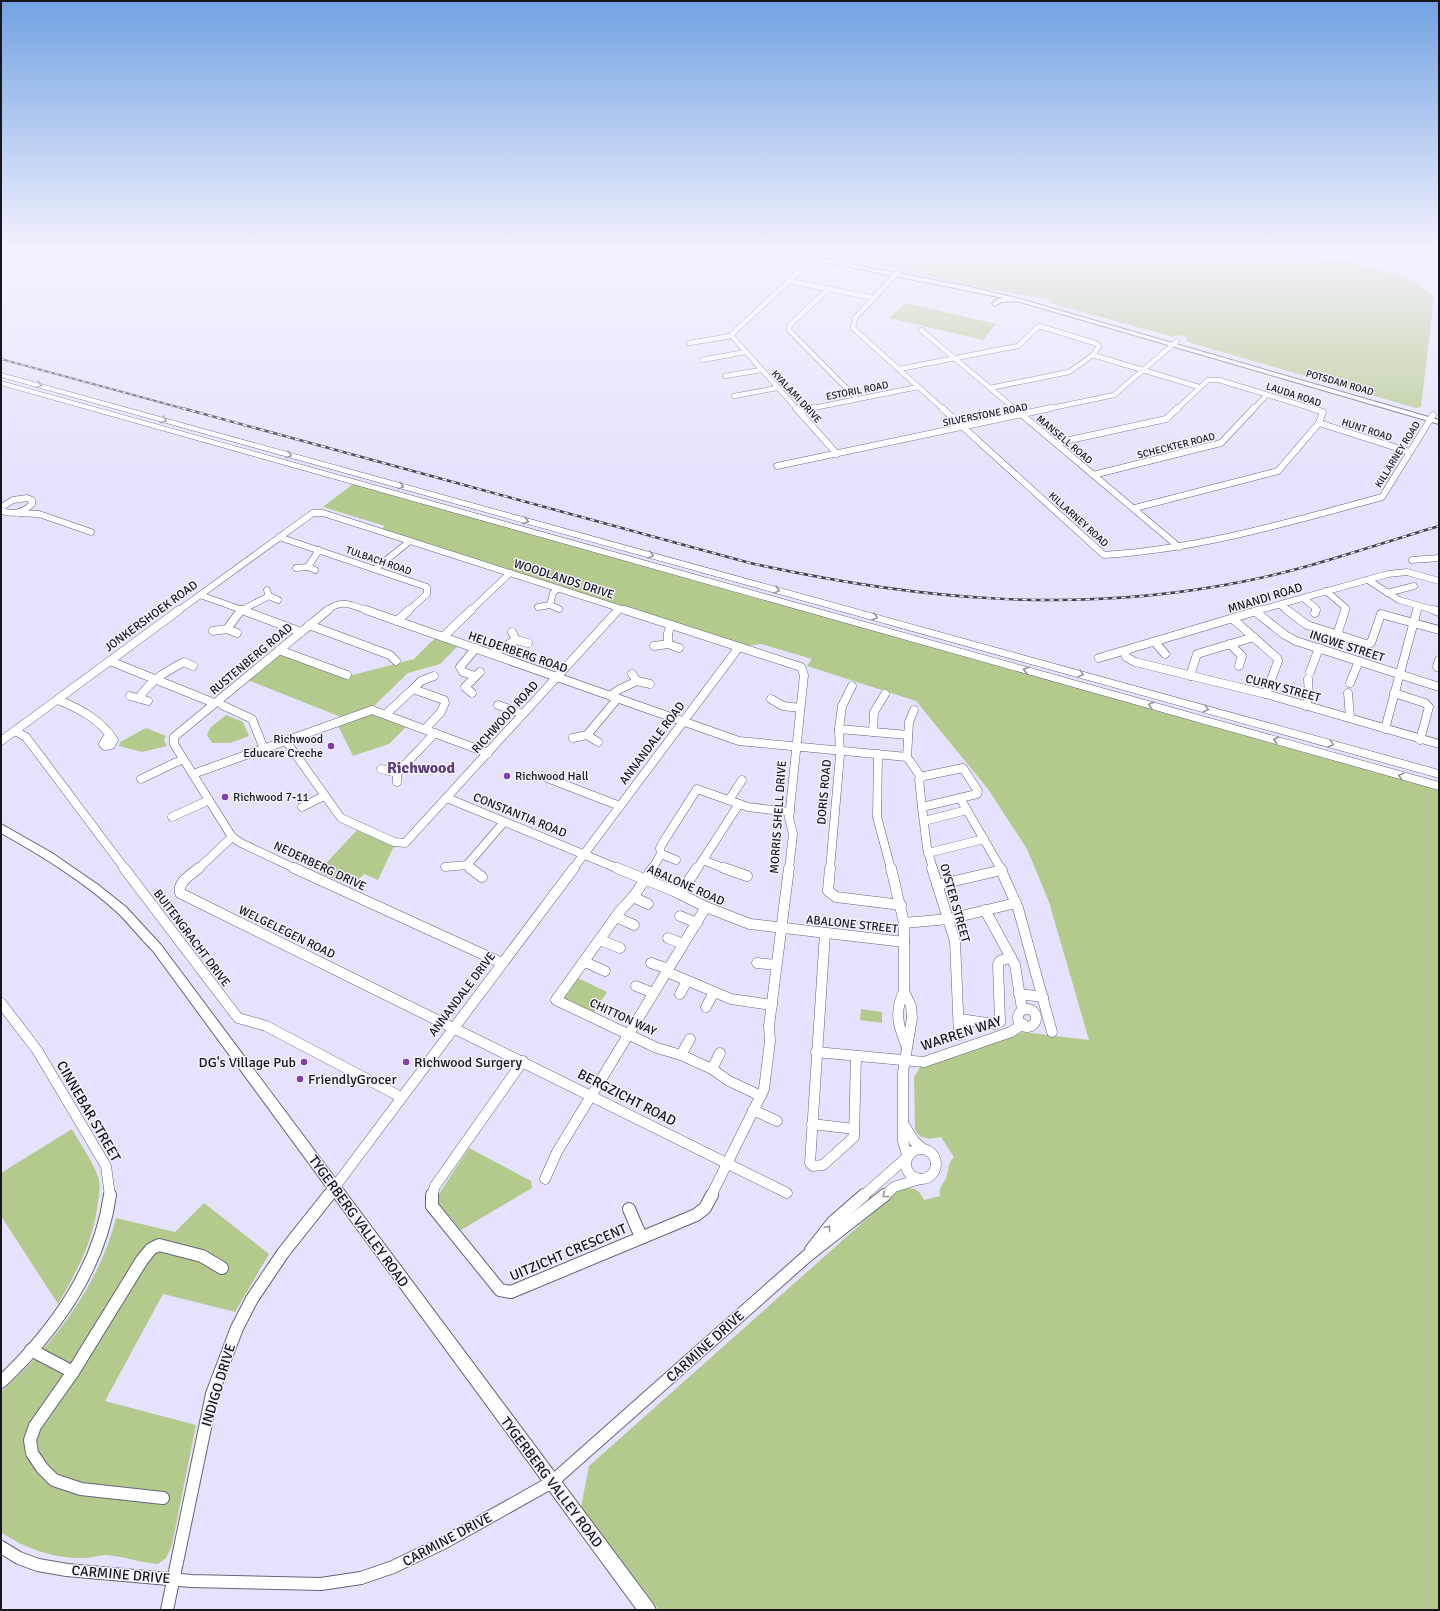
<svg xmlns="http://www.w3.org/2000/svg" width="1440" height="1611" viewBox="0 0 1440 1611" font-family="Signika,sans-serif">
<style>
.green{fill:#b4ca8c}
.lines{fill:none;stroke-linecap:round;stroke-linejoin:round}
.minor-far4-casing{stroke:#67637a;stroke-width:5.5}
.minor-far3-casing{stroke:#67637a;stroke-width:7}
.minor-far2-casing{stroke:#67637a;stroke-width:9}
.minor-far1-casing{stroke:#67637a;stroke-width:11}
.minor-casing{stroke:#67637a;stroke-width:14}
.major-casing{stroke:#67637a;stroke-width:2}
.highway-casing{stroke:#67637a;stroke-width:1}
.minor-far4{stroke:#fff;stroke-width:4.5}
.minor-far3{stroke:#fff;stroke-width:6}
.minor-far2{stroke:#fff;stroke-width:8}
.minor-far1{stroke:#fff;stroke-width:10}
.minor{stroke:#fff;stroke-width:12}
.major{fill:#fff;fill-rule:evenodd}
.highway{fill:#fff;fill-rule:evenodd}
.rail-far1-casing{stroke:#44424f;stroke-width:2}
.rail-casing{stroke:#44424f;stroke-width:2.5}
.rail-far1{stroke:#f3f2fd;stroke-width:1;stroke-dasharray:3.5;stroke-linecap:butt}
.rail{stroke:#f3f2fd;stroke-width:1.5;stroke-dasharray:4.5;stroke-linecap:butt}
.oneway{stroke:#97969a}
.poi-dot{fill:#813db0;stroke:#f3f2fd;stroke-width:1.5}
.labels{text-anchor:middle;stroke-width:3;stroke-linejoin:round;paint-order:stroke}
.far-street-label{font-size:10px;fill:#17151e;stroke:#f3f2fd}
.street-label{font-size:12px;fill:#17151e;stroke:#f3f2fd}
.poi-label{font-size:12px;fill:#17151e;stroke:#f3f2fd;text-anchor:start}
.near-street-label{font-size:14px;fill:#17151e;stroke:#f3f2fd}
.near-poi-label{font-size:14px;fill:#17151e;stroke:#f3f2fd;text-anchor:start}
.district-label{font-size:16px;font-weight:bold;fill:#5e3e78;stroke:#f3f2fd}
</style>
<rect width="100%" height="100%" fill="#e6e2fd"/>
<g class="green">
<path d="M 873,250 L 1281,250 L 1349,262 L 1399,275 L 1418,284 L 1434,297 L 1421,407 L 1416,408 L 1198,345 L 1186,341 L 1187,337 L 1179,335 L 1173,337 L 1047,302 L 1050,299 L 1009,293 L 861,262 L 859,260 Z"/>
<path d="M 1386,250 L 1439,250 L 1439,257 Z"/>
<path d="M 906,303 L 996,324 L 983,340 L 889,318 Z"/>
<path d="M 353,484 L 1439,790 L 1439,1610 L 659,1610 L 581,1507 L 589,1466 L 899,1190 C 911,1187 918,1187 924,1200 L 940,1196 C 938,1186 945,1183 947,1175 C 949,1168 948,1163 954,1157 L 941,1137 C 930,1139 922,1141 915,1130 L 914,1077 L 920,1067 L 1022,1032 L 1089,1040 L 1049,902 L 1027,849 L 988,789 L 916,701 L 807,666 L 812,659 L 761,644 L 747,646 L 382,529 L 385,526 L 323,507 Z"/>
<path d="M 435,638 L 458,646 L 440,664 L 408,673 L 375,705 L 341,717 L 248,680 L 276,655 L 283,654 L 345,677 L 414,659 Z"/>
<path d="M 368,713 L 408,725 L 389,744 L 353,756 L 337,724 Z"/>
<path d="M 226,715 L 243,722 L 249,736 L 230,743 L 212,743 L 207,735 L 210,728 Z"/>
<path d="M 146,728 L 166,736 L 164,740 L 167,746 L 142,752 L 119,746 L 120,742 Z"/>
<path d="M 357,830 L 394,846 L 378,880 L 364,874 L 352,886 L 318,872 Z"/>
<path d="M 578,978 L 607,992 L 593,1013 L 563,999 Z"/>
<path d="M 861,1009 L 882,1012 L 882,1023 L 860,1020 Z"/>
<path d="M 72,1129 C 80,1144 93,1161 98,1177 C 101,1185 99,1194 98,1202 C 94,1240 77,1271 58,1304 L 1,1216 L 1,1173 Z"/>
<path d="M 469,1148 L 531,1181 L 532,1188 L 461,1230 L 438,1202 L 437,1197 Z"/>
<path d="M 204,1203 L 269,1254 L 235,1312 L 163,1294 L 105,1401 L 196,1425 L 172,1545 L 166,1558 L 158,1564 C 140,1563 124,1556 106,1555 C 99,1555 92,1558 85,1558 C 55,1559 25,1549 1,1532 L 1,1392 C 52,1346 99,1286 116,1218 L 175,1232 Z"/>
</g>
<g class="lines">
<defs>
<g id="minor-far4">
<path d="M 501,250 L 501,252 L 510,254 L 519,251"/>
<path d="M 515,253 L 573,250"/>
<path d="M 846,265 L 869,250"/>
<path d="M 899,271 L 855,318 L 853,328 L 943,409"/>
<path d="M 789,281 L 874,298"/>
<path d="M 828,289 L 790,325 L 789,330 L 857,399"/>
<path d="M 921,330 L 1015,409"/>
<path d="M 689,343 L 731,336"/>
<path d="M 1093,355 L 1199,387"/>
<path d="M 702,360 L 745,352"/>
<path d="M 899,369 L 1018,346 L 1039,326 L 1095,343 L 1099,346 L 1093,355 L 1069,372 L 990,388"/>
<path d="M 725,376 L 761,370"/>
<path d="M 734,396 L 777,388"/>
<path d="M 797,409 L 731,335 L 804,267"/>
<path d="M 808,409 L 918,387"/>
<path d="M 1047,409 L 1114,395 L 1177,341"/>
<path d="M 1177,409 L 1208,380 L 1219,380 L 1314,409"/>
<path d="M 1253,409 L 1267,395"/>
</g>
<g id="minor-far3">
<path d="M 796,408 L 837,454"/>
<path d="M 942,408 L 1104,555 C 1200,549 1290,522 1382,497 L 1433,415"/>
<path d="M 1014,408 L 1179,547"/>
<path d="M 799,411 L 813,408"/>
<path d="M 1319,423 L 1410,452"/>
<path d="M 1056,443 L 1166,419 L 1178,408"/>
<path d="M 777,466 L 1051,408"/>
<path d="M 1093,475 L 1221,443 L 1254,408"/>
<path d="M 27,498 L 32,500 L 32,504 C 24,512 13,515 2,511 L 2,507 L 13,500 Z"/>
<path d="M 1135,508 L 1278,471 L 1319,423 L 1323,412 L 1311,408"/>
<path d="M 18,513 L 39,514 L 91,532"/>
<path d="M 279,537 L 427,587 L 427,594 L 408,611"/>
<path d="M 1412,560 L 1439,558"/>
<path d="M 296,568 L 308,567"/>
<path d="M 375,569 L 410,541"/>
<path d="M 315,570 L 308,567 L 319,550"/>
<path d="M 1368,580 L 1399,600 L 1437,611"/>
<path d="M 267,590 L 269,596 L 278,600"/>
<path d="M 1326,591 L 1346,608 L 1345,611"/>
<path d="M 1387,593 L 1414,586"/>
<path d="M 200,595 L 245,611"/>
<path d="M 1303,598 L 1316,608 L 1315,611"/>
<path d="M 550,605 L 553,593 L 557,589"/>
<path d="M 1280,605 L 1289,611"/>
<path d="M 538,607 L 550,605 L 559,609"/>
<path d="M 178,611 L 313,513 L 323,513 L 628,611"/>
<path d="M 240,611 L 269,596"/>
<path d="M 326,611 C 343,598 350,605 369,611"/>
<path d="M 470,611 L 510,573"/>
<path d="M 617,611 L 619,609"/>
<path d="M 1256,611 L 1388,574 L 1407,572 L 1439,581"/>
<path d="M 1417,611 L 1418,606"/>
</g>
<g id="minor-far2">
<path d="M 242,610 L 301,632"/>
<path d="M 366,610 L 739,741 L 907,757 L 921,777"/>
<path d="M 625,610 L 801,667 L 804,675 L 789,818 L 793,834 L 789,869"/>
<path d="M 1287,610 L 1307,625 L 1366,644 L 1371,643 L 1381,614 L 1439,630"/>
<path d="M 1434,610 L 1439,612"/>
<path d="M 1256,612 L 1285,635 L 1296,641 L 1439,687"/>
<path d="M 1315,613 L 1316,610"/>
<path d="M 1233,619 L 1277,658 L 1278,661 L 1266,694"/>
<path d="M 397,621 L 409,610"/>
<path d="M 309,625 L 390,655 L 396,661"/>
<path d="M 671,625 L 668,633 L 668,644 L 679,648"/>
<path d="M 227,629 L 241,610"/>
<path d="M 213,631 L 227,629 L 237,633"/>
<path d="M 512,632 L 516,640"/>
<path d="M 1337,635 L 1345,610"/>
<path d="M 443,637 L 471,610"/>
<path d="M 1155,642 L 1165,654"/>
<path d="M 1230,644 L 1242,656 L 1239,666"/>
<path d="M 654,646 L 668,644"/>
<path d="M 279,650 L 347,675"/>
<path d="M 1125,651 L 1126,657 L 1135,662 L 1266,694 L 1439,744"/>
<path d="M 492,654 L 516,640 L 528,643"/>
<path d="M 1099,658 L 1260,610"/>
<path d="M 1439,660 L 1437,667 L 1439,668"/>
<path d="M 110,661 L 214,703"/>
<path d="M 1310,672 L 1319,648"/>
<path d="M 475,676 L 463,672 L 460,667 L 476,648"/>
<path d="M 1190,676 L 1197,654 L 1254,637"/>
<path d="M 637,681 L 650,684"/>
<path d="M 1350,683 L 1359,661"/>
<path d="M 413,689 L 421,681 L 434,676"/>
<path d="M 472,693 L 465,687 L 480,672"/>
<path d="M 1348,693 L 1350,718"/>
<path d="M 1394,693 L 1425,703 L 1429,707 L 1420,740"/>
<path d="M 130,696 L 148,701"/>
<path d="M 611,696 L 618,690 L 637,681 L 632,674"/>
<path d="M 139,698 C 151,680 165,672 184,662 L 193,666"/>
<path d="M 771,699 L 783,706 L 800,708"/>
<path d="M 58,700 C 81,709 100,720 114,740 L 111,745 L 105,746 L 103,744 L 109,735"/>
<path d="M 222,705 L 252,719 L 264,749"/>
<path d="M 498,705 L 523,714"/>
<path d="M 1306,706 L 1309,696 L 1308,679"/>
<path d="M 386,714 L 413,689 L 444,700 L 445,703 L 441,712 L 425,729"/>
<path d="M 839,729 L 908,735"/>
<path d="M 1385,729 L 1417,610"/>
<path d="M 15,731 L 26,737 L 125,869"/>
<path d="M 873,732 L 874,712 L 885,694"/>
<path d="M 587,735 L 598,742"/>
<path d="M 573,738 L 587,735 L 617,699"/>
<path d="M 1,741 L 179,610"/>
<path d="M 286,741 L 341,818 L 394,842 L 405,843 L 618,610"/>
<path d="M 878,754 L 877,817 L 891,869"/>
<path d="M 907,757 L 909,722 L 914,710"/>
<path d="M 963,768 L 978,791 L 977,794 L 922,807 L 919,779 L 924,776 Z"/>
<path d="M 381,769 L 397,773"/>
<path d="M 193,774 L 372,710 L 488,753"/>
<path d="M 542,776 L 620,806"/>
<path d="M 141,779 L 183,759"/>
<path d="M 397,782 L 397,773 L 435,733"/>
<path d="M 447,798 L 619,869"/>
<path d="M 960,798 L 1001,869"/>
<path d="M 729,800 L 742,780"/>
<path d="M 302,807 L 324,796"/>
<path d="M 922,807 L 927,848 L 933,869"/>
<path d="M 172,817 L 209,800"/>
<path d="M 924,821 L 967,810"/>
<path d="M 928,853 L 984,839"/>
<path d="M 661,854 L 676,860"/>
<path d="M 703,860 L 726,869"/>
<path d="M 467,865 L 504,822"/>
<path d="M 445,867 L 467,865 L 471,869"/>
<path d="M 198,869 L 232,837"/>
<path d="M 296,869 L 241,843 L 232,837 L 174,744 L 174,737 L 328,610"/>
<path d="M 573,869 L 739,647"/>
<path d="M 652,869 L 661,854 L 660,848 L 662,844 L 697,789 L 748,807 L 790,812"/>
<path d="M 697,869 L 739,804"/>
<path d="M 830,869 L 840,755 L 839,729 L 842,706 L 852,686"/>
</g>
<g id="minor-far1">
<path d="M 124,868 L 238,1018 L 266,1026 L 401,1097"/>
<path d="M 199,868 C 192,874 177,882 180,893 L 787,1193"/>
<path d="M 294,868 L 502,963"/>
<path d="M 470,868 L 482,877"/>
<path d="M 617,868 L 674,891 L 706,907 L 750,924 L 904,942 L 904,923 L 949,919 L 1016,903"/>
<path d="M 653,868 L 633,897 L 620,911 L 556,1000 L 657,1048 L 681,1055 L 712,1069 L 729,1081 L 761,1096"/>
<path d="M 724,868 L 747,876"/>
<path d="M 830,868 L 828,891 L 836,897 L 901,905"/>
<path d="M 891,868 L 904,923"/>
<path d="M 932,868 L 955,941 L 959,1035"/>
<path d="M 1000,868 L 1018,908 L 1052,1032"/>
<path d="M 937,885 L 1002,870"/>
<path d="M 680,894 L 697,868"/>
<path d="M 633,897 L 648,904"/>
<path d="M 985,910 L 1015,965 L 1022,1009"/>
<path d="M 680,916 L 697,923"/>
<path d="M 616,917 L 634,925"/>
<path d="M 825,933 L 810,1163 L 813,1166 L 823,1165 L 854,1137 L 856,1056"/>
<path d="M 668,938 L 683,944"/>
<path d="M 600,940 L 620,948"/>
<path d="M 904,942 L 904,991 L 911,1006 L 912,1018 L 903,1072 L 903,1141 L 907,1155"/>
<path d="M 585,962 L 605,971"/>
<path d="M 651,963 L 669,969"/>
<path d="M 757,963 L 776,965"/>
<path d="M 667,972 L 731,999 L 772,1005"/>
<path d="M 636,986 L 653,993"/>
<path d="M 904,991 C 894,1012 898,1026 907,1047"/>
<path d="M 680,994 L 687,981"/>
<path d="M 1019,994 L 1043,997"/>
<path d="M 1,1003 L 37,1050 L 106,1166 L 110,1196"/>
<path d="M 706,1007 L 714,992"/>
<circle cx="1027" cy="1018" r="9"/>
<path d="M 959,1019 L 995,1024 L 1000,1022 L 998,964 L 1000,961 L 1011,957"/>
<path d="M 816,1052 L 924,1062 L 1011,1032 L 1023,1024"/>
<path d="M 681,1055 L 690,1039"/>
<path d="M 712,1069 L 720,1053"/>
<path d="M 753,1110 L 777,1121"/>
<path d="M 812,1124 L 854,1129"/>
<path d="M 904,1125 L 914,1141 L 922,1148"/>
<circle cx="921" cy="1164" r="15"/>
<path d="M 545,1179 L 557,1152 L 706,907"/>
<path d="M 328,1196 L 574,868"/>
<path d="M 432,1196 L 435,1186 L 523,1061"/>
<path d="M 711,1196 L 764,1089 L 770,1041 L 769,1026 L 789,868"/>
<path d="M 863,1196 L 906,1158"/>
<path d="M 884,1196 L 894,1187 L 920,1179"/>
</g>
<g id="minor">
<path d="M 432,1195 L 432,1206 L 500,1290 L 511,1292 L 696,1215 L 705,1208 L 712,1195"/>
<path d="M 629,1209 L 641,1237"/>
<path d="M 811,1250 L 833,1222 L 864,1195"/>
<path d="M 31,1350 L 73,1372 L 142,1260 L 151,1249 L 159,1245 L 202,1256 L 222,1268"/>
<path d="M 73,1372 L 35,1426 L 30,1440 L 32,1453 L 42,1468 L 54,1480 L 81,1489 L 163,1498"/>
<path d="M 1,1382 C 54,1332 100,1268 110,1195"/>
<path d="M 1,1547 L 19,1558 L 38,1565 L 67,1570 L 191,1581 L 321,1584 L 361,1578 L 393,1567 L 445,1542 L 552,1482 L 807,1256 L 885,1195"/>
<path d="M 167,1610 L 212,1394 L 237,1328 L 252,1299 L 283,1253 L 329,1195"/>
</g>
<g id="major">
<path d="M 765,250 L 774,250 L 966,286 L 1020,299 L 1439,420 L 1439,424 L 1017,301 L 1001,302 L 995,306 L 992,304 C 995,300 999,298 1004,298 Z"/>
<path d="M 1,824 L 52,853 L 97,884 L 126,907 L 161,945 L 653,1604 L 656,1610 L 637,1610 L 153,951 C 141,939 130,925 118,913 C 83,881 42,856 1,833 Z"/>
</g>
<g id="highway">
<path d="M 1,373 L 1439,770 L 1439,778 L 1,377 Z"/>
<path d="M 1,381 L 1439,782 L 1439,790 L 1,385 Z"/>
</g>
</defs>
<use href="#minor-far4" class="minor-far4-casing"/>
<use href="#minor-far3" class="minor-far3-casing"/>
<use href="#minor-far2" class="minor-far2-casing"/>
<use href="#minor-far1" class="minor-far1-casing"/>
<use href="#minor" class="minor-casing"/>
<use href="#major" class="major-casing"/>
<use href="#highway" class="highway-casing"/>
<use href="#minor-far4" class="minor-far4"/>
<use href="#minor-far3" class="minor-far3"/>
<use href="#minor-far2" class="minor-far2"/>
<use href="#minor-far1" class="minor-far1"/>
<use href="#minor" class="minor"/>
<use href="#major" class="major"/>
<use href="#highway" class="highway"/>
<defs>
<path id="rail-far1" d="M 1,359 L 185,409"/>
<path id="rail" d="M 182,408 L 750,563 C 917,600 1077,615 1246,581 C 1311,568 1375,545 1439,526"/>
</defs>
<use href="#rail-far1" class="rail-far1-casing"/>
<use href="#rail" class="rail-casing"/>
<use href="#rail-far1" class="rail-far1"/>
<use href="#rail" class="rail"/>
</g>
<defs><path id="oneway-chevron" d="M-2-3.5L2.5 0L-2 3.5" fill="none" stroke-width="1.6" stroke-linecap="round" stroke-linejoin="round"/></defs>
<g class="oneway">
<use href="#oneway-chevron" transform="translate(39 385) rotate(16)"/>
<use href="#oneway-chevron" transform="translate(164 420) rotate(16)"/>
<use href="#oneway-chevron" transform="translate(289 455) rotate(15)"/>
<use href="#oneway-chevron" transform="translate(401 486) rotate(15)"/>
<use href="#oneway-chevron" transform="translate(526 521) rotate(16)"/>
<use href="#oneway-chevron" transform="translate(651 555) rotate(15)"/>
<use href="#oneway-chevron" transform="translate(777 590) rotate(15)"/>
<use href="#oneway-chevron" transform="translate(875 617) rotate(16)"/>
<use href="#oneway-chevron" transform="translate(1026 670) rotate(-164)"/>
<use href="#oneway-chevron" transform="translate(1081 674) rotate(16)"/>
<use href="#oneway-chevron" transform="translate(1151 705) rotate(-164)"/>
<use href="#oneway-chevron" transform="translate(1206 709) rotate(16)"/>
<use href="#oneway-chevron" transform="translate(1276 740) rotate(-164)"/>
<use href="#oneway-chevron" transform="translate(1331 744) rotate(16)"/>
<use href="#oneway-chevron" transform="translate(1401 776) rotate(-164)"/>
<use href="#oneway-chevron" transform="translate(885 1195) rotate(141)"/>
<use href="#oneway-chevron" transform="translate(828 1228) rotate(-52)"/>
</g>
<linearGradient id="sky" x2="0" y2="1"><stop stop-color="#72a2e2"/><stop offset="0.53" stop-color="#f4f2fe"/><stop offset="1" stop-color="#f4f2fe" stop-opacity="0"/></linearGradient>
<rect width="1440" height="475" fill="url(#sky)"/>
<g class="poi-dot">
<circle cx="331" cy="746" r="4"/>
<circle cx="507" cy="776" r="4"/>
<circle cx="225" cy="797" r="4"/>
<circle cx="304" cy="1062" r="4"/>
<circle cx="406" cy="1062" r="4"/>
<circle cx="300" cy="1079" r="4"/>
</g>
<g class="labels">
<g class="far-street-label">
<text transform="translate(1340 382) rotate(16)" y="4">POTSDAM ROAD</text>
<text transform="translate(857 390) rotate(-11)" y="4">ESTORIL ROAD</text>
<text transform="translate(1294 394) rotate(18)" y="4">LAUDA ROAD</text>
<text transform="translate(797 396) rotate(47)" y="4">KYALAMI DRIVE</text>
<text transform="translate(985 414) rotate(-11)" y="4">SILVERSTONE ROAD</text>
<text transform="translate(1367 429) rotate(18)" y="4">HUNT ROAD</text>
<text transform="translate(1065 439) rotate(40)" y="4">MANSELL ROAD</text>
<text transform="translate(1176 445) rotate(-14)" y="4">SCHECKTER ROAD</text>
<text transform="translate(1397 454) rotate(-58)" y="4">KILLARNEY ROAD</text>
<text transform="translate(1079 519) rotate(42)" y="4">KILLARNEY ROAD</text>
<text transform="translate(379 560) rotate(19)" y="4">TULBACH ROAD</text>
</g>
<g class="street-label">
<text transform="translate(564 579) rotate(18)" y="4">WOODLANDS DRIVE</text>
<text transform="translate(1265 598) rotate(-17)" y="4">MNANDI ROAD</text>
<text transform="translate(151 616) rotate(-36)" y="4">JONKERSHOEK ROAD</text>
<text transform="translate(1347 646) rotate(18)" y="4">INGWE STREET</text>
<text transform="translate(518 652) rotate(19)" y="4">HELDERBERG ROAD</text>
<text transform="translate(251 659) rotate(-40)" y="4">RUSTENBERG ROAD</text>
<text transform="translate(1283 688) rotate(15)" y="4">CURRY STREET</text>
<text transform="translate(505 717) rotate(-48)" y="4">RICHWOOD ROAD</text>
<text transform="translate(652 743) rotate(-53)" y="4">ANNANDALE ROAD</text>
<text transform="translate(824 792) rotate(-85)" y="4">DORIS ROAD</text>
<text transform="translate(520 815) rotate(22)" y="4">CONSTANTIA ROAD</text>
<text transform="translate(778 817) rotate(-86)" y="4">MORRIS SHELL DRIVE</text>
<text transform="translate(320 866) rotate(25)" y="4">NEDERBERG DRIVE</text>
<text transform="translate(686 885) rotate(24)" y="4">ABALONE ROAD</text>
<text transform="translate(955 903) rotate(74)" y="4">OYSTER STREET</text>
<text transform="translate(852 924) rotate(6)" y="4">ABALONE STREET</text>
<text transform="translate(287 932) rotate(26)" y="4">WELGELEGEN ROAD</text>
<text transform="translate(192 938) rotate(53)" y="4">BUITENGRACHT DRIVE</text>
<text transform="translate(462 994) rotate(-53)" y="4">ANNANDALE DRIVE</text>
<text transform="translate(623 1017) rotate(25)" y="4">CHITTON WAY</text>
</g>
<g class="poi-label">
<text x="323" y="743" text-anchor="end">Richwood<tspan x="323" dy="14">Educare Creche</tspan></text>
<text x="515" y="780">Richwood Hall</text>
<text x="233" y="801">Richwood 7-11</text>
</g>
<g class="near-street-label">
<text transform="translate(961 1033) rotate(-18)" y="5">WARREN WAY</text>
<text transform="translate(627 1097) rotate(27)" y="5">BERGZICHT ROAD</text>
<text transform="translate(89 1111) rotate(60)" y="5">CINNEBAR STREET</text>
<text transform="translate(359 1221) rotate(54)" y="5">TYGERBERG VALLEY ROAD</text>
<text transform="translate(568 1252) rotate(-23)" y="5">UITZICHT CRESCENT</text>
<text transform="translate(705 1346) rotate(-42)" y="5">CARMINE DRIVE</text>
<text transform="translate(218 1385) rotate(-73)" y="5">INDIGO DRIVE</text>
<text transform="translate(552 1482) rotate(53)" y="5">TYGERBERG VALLEY ROAD</text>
<text transform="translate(447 1539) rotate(-28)" y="5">CARMINE DRIVE</text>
<text transform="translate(121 1574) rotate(5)" y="5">CARMINE DRIVE</text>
</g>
<g class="near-poi-label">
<text x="296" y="1067" text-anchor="end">DG's Village Pub</text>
<text x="414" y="1067">Richwood Surgery</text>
<text x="308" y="1084">FriendlyGrocer</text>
</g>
<g class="district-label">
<text x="421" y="773">Richwood</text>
</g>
</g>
<rect width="1440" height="1611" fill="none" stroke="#17151e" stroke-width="4"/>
</svg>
